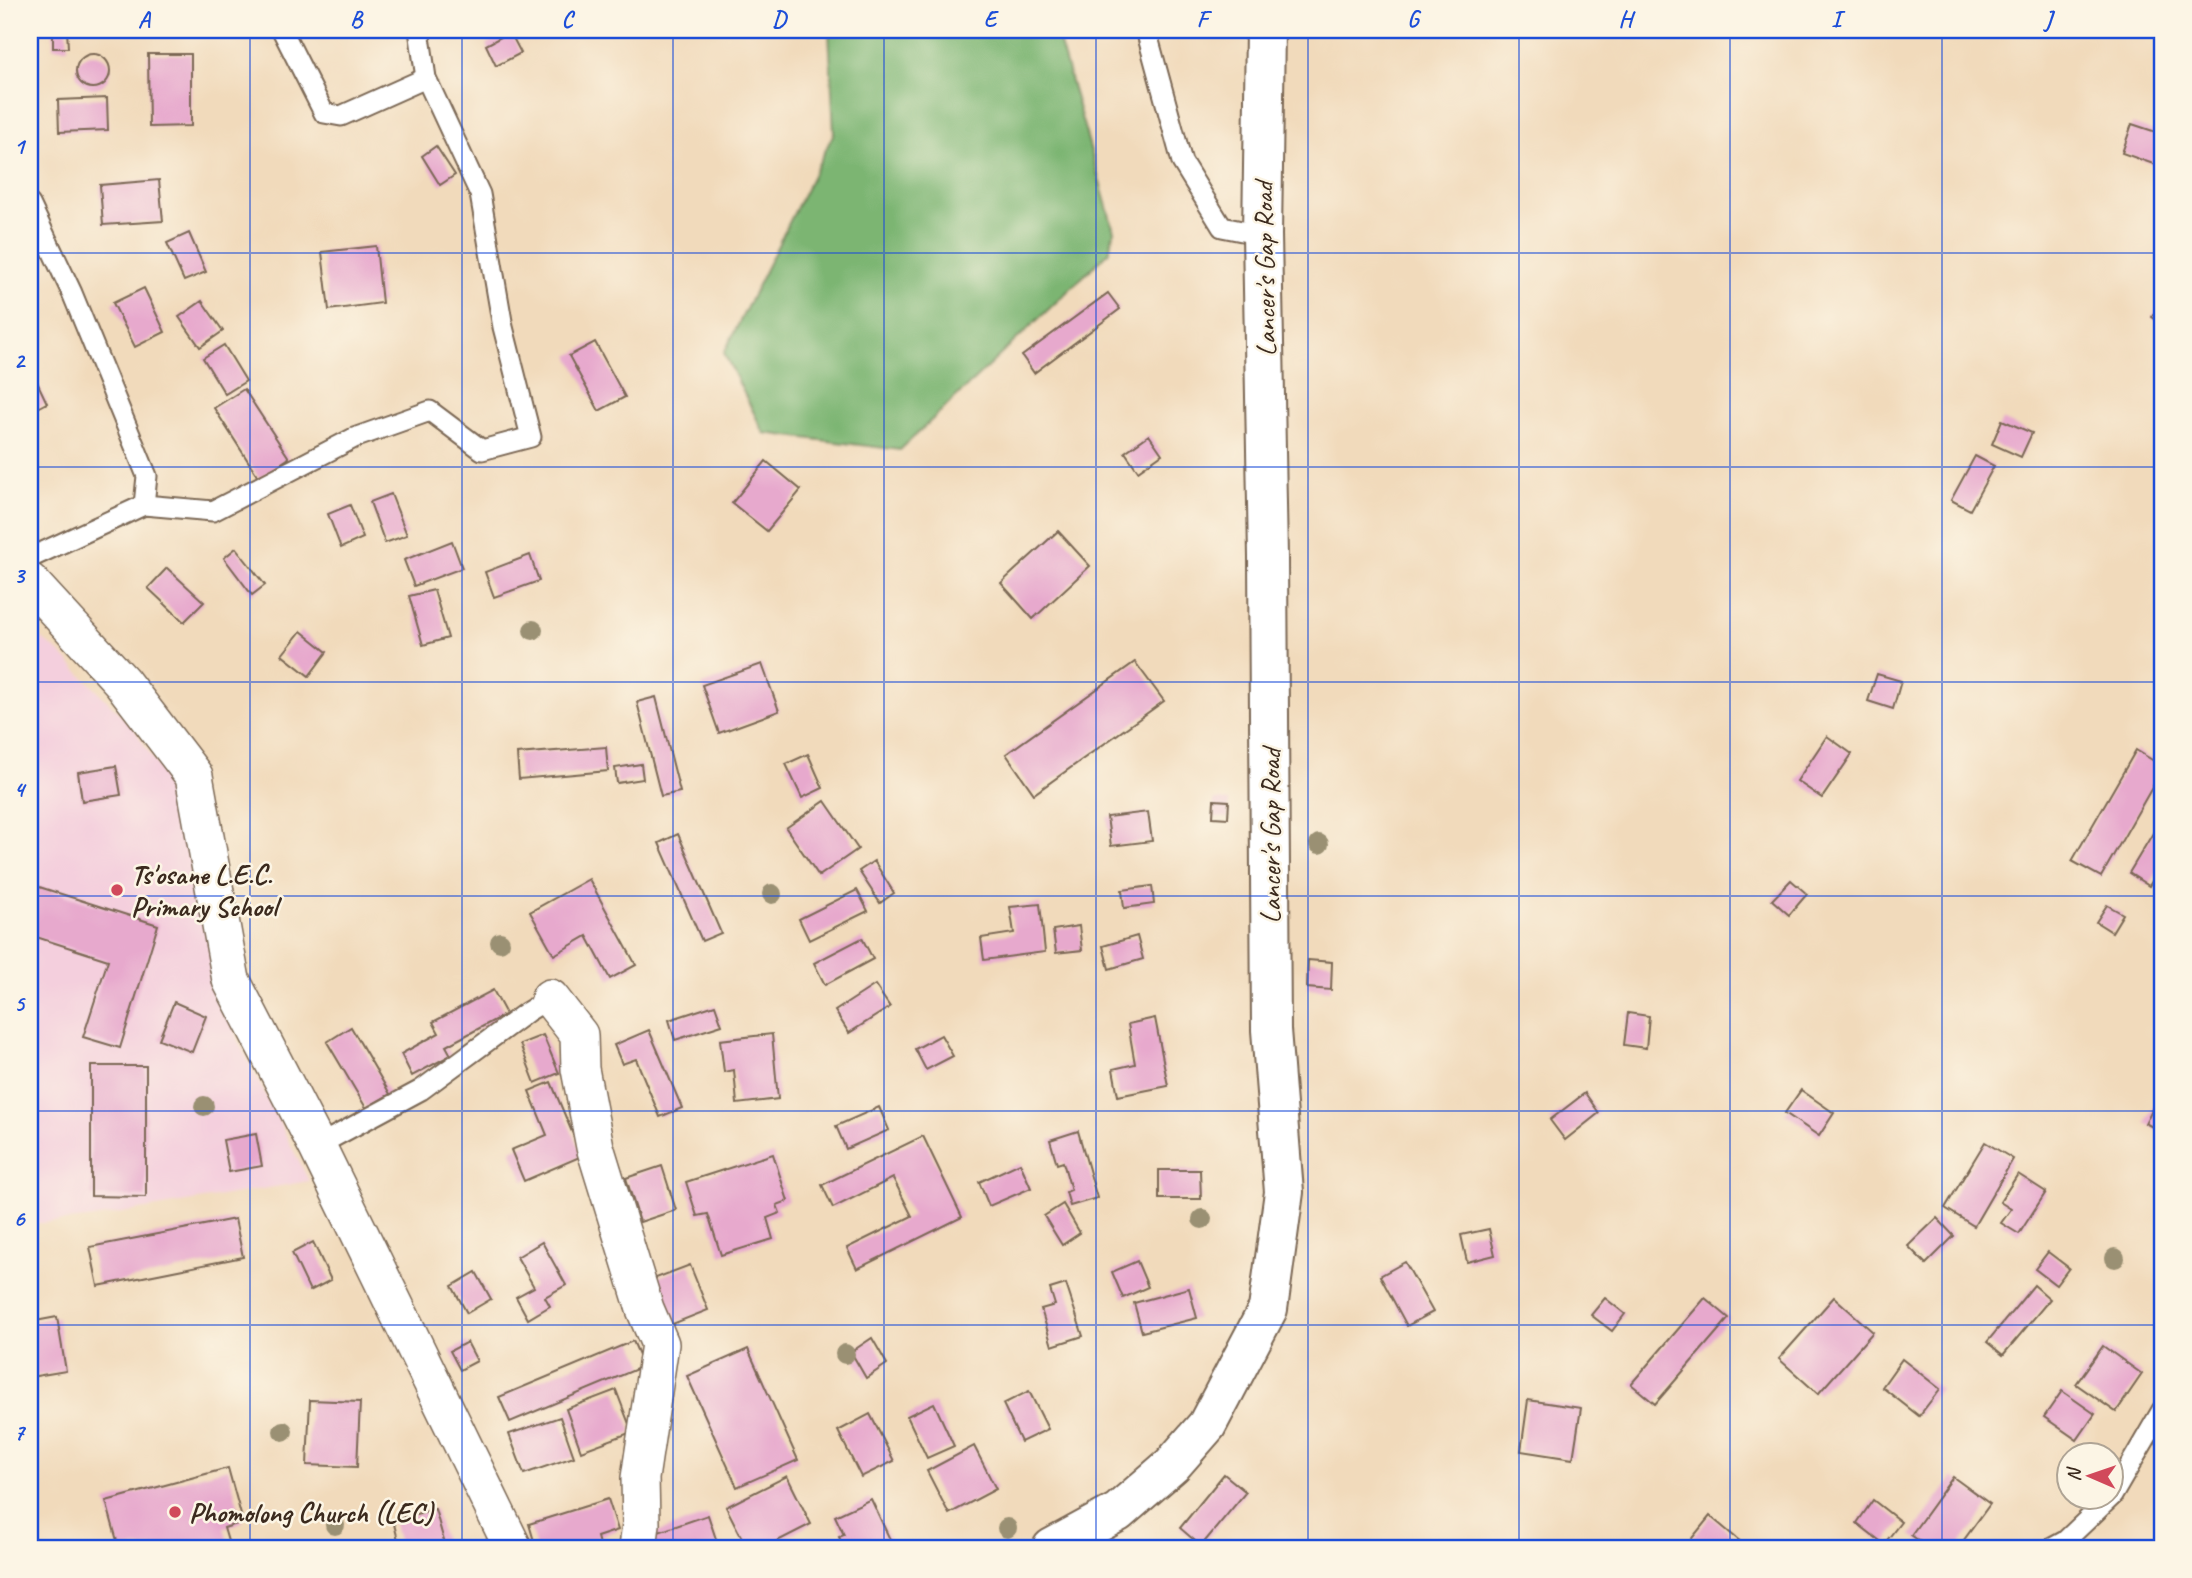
<svg xmlns="http://www.w3.org/2000/svg" width="2192" height="1578" viewBox="0 0 2192 1578" font-family="Caveat,sans-serif">
<style>
.built{fill:#f4cfdd}
.forest{fill:#7cb572;stroke:#5c7048;stroke-width:2}
.building{fill:#e7a9cd}
.lines{fill:none;stroke-linecap:round;stroke-linejoin:round}
.lane-casing{stroke:#7b6855;stroke-width:23}
.street-casing{stroke:#7b6855;stroke-width:40}
.secondary-casing{stroke:#7b6855;stroke-width:42}
.lane{stroke:#fff;stroke-width:19}
.street{stroke:#fff;stroke-width:37}
.secondary{stroke:#fff;stroke-width:38}
.tree{fill:#9a9073}
.grid{fill:none;stroke:#1d4ed8;stroke-width:2;stroke-opacity:0.55}
.poi-dot{fill:#d1495b;stroke:#fcf5e5;stroke-width:2.5}
.labels{text-anchor:middle;stroke-width:5;stroke-linejoin:round;paint-order:stroke}
.street-label{font-size:28px;fill:#3b2a1e;stroke:#fcf5e5}
.poi-label{font-size:28px;font-weight:bold;fill:#3b2a1e;stroke:#fcf5e5;text-anchor:start}
.neatline{fill:none;stroke:#1d4ed8;stroke-width:2.5}
.grid-label{font-size:23px;text-anchor:middle;font-weight:bold;fill:#1d4ed8}
</style>
<rect width="100%" height="100%" fill="#fcf5e5"/>
<filter id="ink" filterUnits="userSpaceOnUse"><feTurbulence type="fractalNoise" baseFrequency=".0143" numOctaves="2"/><feDisplacementMap in="SourceGraphic" scale="14" xChannelSelector="R" yChannelSelector="G"/><feConvolveMatrix kernelMatrix="1 2 1 2 8 2 1 2 1" color-interpolation-filters="sRGB"/></filter>
<filter id="wash" filterUnits="userSpaceOnUse"><feTurbulence type="fractalNoise" baseFrequency=".00686" numOctaves="4" result="noise"/><feDisplacementMap in="SourceGraphic" scale="28" xChannelSelector="R" yChannelSelector="G"/><feGaussianBlur stdDeviation="1.57" result="paint"/><feColorMatrix in="noise" values="0 0 0 0 0 0 0 0 0 0 0 0 0 0 0 0 0 1.4 0 .05"/><feComposite in="paint" operator="in"/></filter>
<g filter="url(#wash)">
<rect width="100%" height="100%" fill="#f1dabb"/>
<path class="built" d="M 30,630 L 58,651 L 133,727 L 199,832 L 210,948 L 237,1039 L 309,1181 L 87,1219 L 30,1224 Z"/>
<path class="forest" d="M 829,30 L 1056,30 L 1114,231 L 1109,252 L 900,450 L 764,433 L 724,353 L 834,133 Z"/>
<g id="blocks">
<g class="building">
<path d="M 53,30 L 67,30 L 68,48 L 53,48 Z"/>
<path d="M 510,32 L 521,53 L 496,66 L 486,45 Z"/>
<path d="M 148,54 L 191,54 L 191,126 L 149,127 Z"/>
<circle cx="93" cy="71" r="17"/>
<path d="M 107,98 L 108,130 L 59,132 L 58,100 Z"/>
<path d="M 2132,124 L 2162,134 L 2162,167 L 2122,153 Z"/>
<path d="M 436,146 L 455,175 L 440,185 L 422,156 Z"/>
<path d="M 159,180 L 163,221 L 103,225 L 100,185 Z"/>
<path d="M 189,233 L 206,272 L 184,281 L 167,243 Z"/>
<path d="M 376,246 L 382,303 L 329,310 L 322,252 Z"/>
<path d="M 144,288 L 165,332 L 135,347 L 113,303 Z"/>
<path d="M 1108,293 L 1120,309 L 1034,373 L 1022,356 Z"/>
<path d="M 2162,300 L 2162,324 L 2152,317 Z"/>
<path d="M 202,301 L 223,331 L 200,347 L 179,317 Z"/>
<path d="M 595,342 L 625,397 L 599,411 L 569,356 Z"/>
<path d="M 224,345 L 246,381 L 225,394 L 203,358 Z"/>
<path d="M 30,367 L 47,403 L 30,412 Z"/>
<path d="M 244,389 L 289,458 L 259,478 L 214,408 Z"/>
<path d="M 2002,420 L 2032,433 L 2021,457 L 1992,444 Z"/>
<path d="M 1149,435 L 1162,454 L 1138,471 L 1125,452 Z"/>
<path d="M 1975,456 L 1994,466 L 1970,510 L 1951,500 Z"/>
<path d="M 766,461 L 801,490 L 767,531 L 732,503 Z"/>
<path d="M 391,494 L 407,535 L 385,543 L 370,502 Z"/>
<path d="M 350,505 L 363,538 L 341,548 L 328,514 Z"/>
<path d="M 1058,531 L 1090,566 L 1033,619 L 1001,583 Z"/>
<path d="M 452,541 L 462,568 L 414,586 L 404,560 Z"/>
<path d="M 236,548 L 265,585 L 252,595 L 224,558 Z"/>
<path d="M 530,555 L 539,581 L 494,597 L 485,572 Z"/>
<path d="M 167,568 L 204,602 L 184,622 L 148,588 Z"/>
<path d="M 434,590 L 448,638 L 423,645 L 409,596 Z"/>
<path d="M 301,631 L 327,652 L 309,676 L 282,655 Z"/>
<path d="M 1135,662 L 1164,701 L 1034,794 L 1006,754 Z"/>
<path d="M 762,664 L 779,711 L 719,733 L 702,685 Z"/>
<path d="M 1877,674 L 1901,681 L 1893,709 L 1868,701 Z"/>
<path d="M 656,697 L 680,792 L 661,796 L 637,702 Z"/>
<path d="M 1827,736 L 1852,754 L 1822,798 L 1797,781 Z"/>
<path d="M 606,747 L 608,771 L 519,779 L 517,754 Z"/>
<path d="M 2136,750 L 2162,766 L 2162,770 L 2101,877 L 2072,861 Z"/>
<path d="M 808,754 L 823,788 L 802,798 L 786,764 Z"/>
<path d="M 641,764 L 643,779 L 617,783 L 615,768 Z"/>
<path d="M 116,766 L 121,795 L 82,801 L 78,772 Z"/>
<path d="M 1214,800 L 1229,801 L 1228,818 L 1213,817 Z"/>
<path d="M 825,801 L 858,849 L 819,876 L 786,828 Z"/>
<path d="M 1148,812 L 1152,841 L 1111,846 L 1107,817 Z"/>
<path d="M 2162,818 L 2162,865 L 2149,886 L 2129,873 Z"/>
<path d="M 678,834 L 721,933 L 702,941 L 659,843 Z"/>
<path d="M 874,861 L 894,893 L 880,903 L 859,871 Z"/>
<path d="M 589,879 L 636,965 L 610,979 L 587,936 L 554,955 L 530,912 Z"/>
<path d="M 1791,880 L 1807,894 L 1789,915 L 1772,900 Z"/>
<path d="M 30,884 L 158,925 L 120,1048 L 83,1037 L 108,960 L 30,935 Z"/>
<path d="M 1152,886 L 1154,904 L 1124,908 L 1122,890 Z"/>
<path d="M 857,890 L 868,911 L 809,940 L 799,919 Z"/>
<path d="M 1040,904 L 1045,952 L 984,960 L 981,938 L 1014,933 L 1010,907 Z"/>
<path d="M 2107,905 L 2123,914 L 2112,932 L 2096,922 Z"/>
<path d="M 1079,926 L 1082,950 L 1056,953 L 1053,930 Z"/>
<path d="M 1137,936 L 1143,959 L 1109,969 L 1103,946 Z"/>
<path d="M 862,938 L 873,959 L 825,985 L 814,963 Z"/>
<path d="M 1308,960 L 1332,962 L 1331,990 L 1307,988 Z"/>
<path d="M 875,985 L 890,1007 L 849,1033 L 835,1011 Z"/>
<path d="M 493,990 L 506,1014 L 446,1046 L 451,1055 L 412,1076 L 401,1054 L 439,1033 L 433,1022 Z"/>
<path d="M 174,1002 L 206,1016 L 192,1052 L 159,1039 Z"/>
<path d="M 715,1005 L 722,1025 L 675,1040 L 669,1020 Z"/>
<path d="M 1628,1013 L 1649,1016 L 1646,1048 L 1624,1045 Z"/>
<path d="M 1155,1018 L 1168,1086 L 1118,1096 L 1113,1069 L 1135,1064 L 1128,1024 Z"/>
<path d="M 351,1027 L 390,1094 L 366,1108 L 327,1042 Z"/>
<path d="M 649,1030 L 682,1108 L 660,1117 L 636,1059 L 622,1064 L 614,1045 Z"/>
<path d="M 772,1034 L 778,1099 L 737,1104 L 734,1070 L 724,1072 L 720,1040 Z"/>
<path d="M 543,1035 L 559,1073 L 535,1083 L 520,1044 Z"/>
<path d="M 941,1035 L 953,1056 L 926,1070 L 915,1049 Z"/>
<path d="M 91,1066 L 146,1066 L 146,1197 L 91,1196 Z"/>
<path d="M 551,1082 L 582,1156 L 524,1181 L 511,1150 L 547,1135 L 529,1091 Z"/>
<path d="M 1801,1090 L 1834,1113 L 1819,1136 L 1785,1113 Z"/>
<path d="M 2162,1090 L 2162,1132 L 2145,1123 Z"/>
<path d="M 1585,1093 L 1599,1113 L 1565,1140 L 1550,1120 Z"/>
<path d="M 879,1107 L 889,1130 L 846,1149 L 836,1126 Z"/>
<path d="M 1078,1131 L 1097,1198 L 1070,1206 L 1066,1192 L 1071,1190 L 1063,1162 L 1057,1164 L 1050,1140 Z"/>
<path d="M 256,1134 L 262,1166 L 229,1172 L 223,1140 Z"/>
<path d="M 923,1136 L 962,1217 L 857,1269 L 847,1248 L 912,1216 L 893,1178 L 833,1208 L 822,1185 Z"/>
<path d="M 1985,1142 L 2013,1159 L 1974,1226 L 1945,1208 Z"/>
<path d="M 773,1154 L 788,1201 L 777,1205 L 780,1213 L 767,1218 L 773,1239 L 721,1255 L 708,1214 L 697,1216 L 686,1182 Z"/>
<path d="M 1020,1163 L 1031,1188 L 989,1206 L 979,1182 Z"/>
<path d="M 662,1166 L 676,1210 L 640,1222 L 626,1178 Z"/>
<path d="M 1159,1170 L 1200,1170 L 1201,1199 L 1159,1199 Z"/>
<path d="M 2018,1174 L 2046,1192 L 2019,1234 L 2001,1223 L 2011,1209 L 2000,1202 Z"/>
<path d="M 1063,1204 L 1080,1233 L 1062,1245 L 1044,1216 Z"/>
<path d="M 1937,1218 L 1954,1236 L 1926,1264 L 1908,1246 Z"/>
<path d="M 235,1219 L 243,1257 L 98,1286 L 90,1247 Z"/>
<path d="M 1489,1229 L 1495,1255 L 1467,1262 L 1461,1235 Z"/>
<path d="M 313,1242 L 331,1280 L 310,1291 L 292,1253 Z"/>
<path d="M 542,1242 L 566,1285 L 545,1297 L 550,1306 L 528,1319 L 516,1297 L 534,1287 L 517,1257 Z"/>
<path d="M 2048,1252 L 2069,1268 L 2056,1285 L 2035,1269 Z"/>
<path d="M 1137,1261 L 1148,1287 L 1123,1298 L 1112,1272 Z"/>
<path d="M 1405,1262 L 1433,1312 L 1407,1326 L 1380,1276 Z"/>
<path d="M 690,1265 L 708,1310 L 665,1327 L 648,1281 Z"/>
<path d="M 476,1272 L 491,1299 L 467,1313 L 452,1286 Z"/>
<path d="M 1066,1284 L 1083,1336 L 1052,1346 L 1041,1309 L 1055,1305 L 1050,1289 Z"/>
<path d="M 2034,1285 L 2050,1299 L 2003,1355 L 1987,1342 Z"/>
<path d="M 1189,1288 L 1197,1318 L 1142,1332 L 1134,1303 Z"/>
<path d="M 1834,1297 L 1873,1332 L 1818,1394 L 1779,1359 Z"/>
<path d="M 1605,1298 L 1625,1314 L 1612,1331 L 1591,1315 Z"/>
<path d="M 1705,1298 L 1729,1318 L 1655,1404 L 1631,1384 Z"/>
<path d="M 57,1317 L 66,1371 L 30,1377 L 30,1322 Z"/>
<path d="M 872,1338 L 887,1364 L 866,1378 L 851,1352 Z"/>
<path d="M 633,1341 L 644,1366 L 510,1422 L 499,1397 Z"/>
<path d="M 467,1342 L 477,1361 L 460,1370 L 450,1351 Z"/>
<path d="M 2103,1346 L 2142,1374 L 2116,1412 L 2076,1384 Z"/>
<path d="M 748,1349 L 798,1460 L 737,1487 L 687,1376 Z"/>
<path d="M 1902,1359 L 1940,1389 L 1919,1416 L 1882,1387 Z"/>
<path d="M 616,1390 L 632,1432 L 581,1451 L 566,1409 Z"/>
<path d="M 1029,1391 L 1048,1429 L 1021,1442 L 1003,1404 Z"/>
<path d="M 2062,1391 L 2095,1414 L 2077,1440 L 2044,1417 Z"/>
<path d="M 310,1400 L 360,1402 L 357,1467 L 307,1465 Z"/>
<path d="M 1528,1400 L 1581,1408 L 1573,1459 L 1521,1451 Z"/>
<path d="M 934,1403 L 954,1446 L 927,1458 L 907,1416 Z"/>
<path d="M 870,1414 L 894,1461 L 861,1477 L 838,1431 Z"/>
<path d="M 560,1417 L 574,1457 L 524,1474 L 509,1434 Z"/>
<path d="M 974,1446 L 996,1489 L 949,1514 L 927,1471 Z"/>
<path d="M 228,1468 L 243,1522 L 224,1528 L 230,1548 L 119,1548 L 106,1501 Z"/>
<path d="M 1224,1474 L 1246,1492 L 1201,1546 L 1180,1528 Z"/>
<path d="M 787,1476 L 811,1524 L 764,1548 L 747,1548 L 726,1507 Z"/>
<path d="M 1953,1477 L 1990,1504 L 1958,1548 L 1929,1548 L 1911,1535 Z"/>
<path d="M 608,1499 L 618,1530 L 597,1537 L 600,1548 L 536,1548 L 529,1524 Z"/>
<path d="M 871,1499 L 894,1548 L 844,1548 L 839,1537 L 844,1535 L 835,1516 Z"/>
<path d="M 1873,1500 L 1901,1522 L 1884,1544 L 1857,1523 Z"/>
<path d="M 435,1509 L 446,1548 L 400,1548 L 393,1520 Z"/>
<path d="M 708,1515 L 719,1548 L 651,1548 L 647,1536 Z"/>
<path d="M 1710,1516 L 1748,1548 L 1684,1548 Z"/>
</g>
</g>
</g>
<g filter="url(#ink)">
<use href="#blocks" fill-opacity="0" stroke="#7b6855" stroke-width="2"/>
<g class="lines">
<defs>
<g id="lane">
<path d="M 282,30 L 324,113 L 341,116 L 426,78"/>
<path d="M 1146,30 L 1182,162 L 1222,227 L 1262,235"/>
<path d="M 30,204 L 72,293 L 147,476 L 144,505"/>
<path d="M 30,558 L 144,505 L 213,511 L 354,438 L 430,411 L 482,450 L 531,437 L 503,327 L 480,194 L 426,78 L 419,30"/>
<path d="M 317,1146 L 421,1090 L 527,1012 L 550,998"/>
<path d="M 2112,1496 L 2162,1410"/>
<path d="M 2052,1548 L 2065,1541 L 2110,1498"/>
</g>
<g id="street">
<path d="M 30,582 L 122,682 L 194,776 L 231,980 L 317,1146 L 513,1548"/>
<path d="M 550,998 L 579,1035 L 580,1069 L 595,1147 L 645,1309 L 660,1344 L 640,1478 L 641,1524 L 638,1548"/>
</g>
<path id="secondary" d="M 1052,1548 L 1118,1512 L 1172,1465 L 1207,1425 L 1268,1309 L 1284,1192 L 1271,1030 L 1268,557 L 1262,235 L 1265,30"/>
</defs>
<use href="#lane" class="lane-casing"/>
<use href="#street" class="street-casing"/>
<use href="#secondary" class="secondary-casing"/>
<use href="#lane" class="lane"/>
<use href="#street" class="street"/>
<use href="#secondary" class="secondary"/>
</g>
<g class="tree">
<circle cx="533" cy="630" r="10"/>
<circle cx="1319" cy="844" r="10"/>
<circle cx="772" cy="894" r="10"/>
<circle cx="500" cy="942" r="10"/>
<circle cx="204" cy="1106" r="10"/>
<circle cx="1202" cy="1219" r="10"/>
<circle cx="2115" cy="1258" r="10"/>
<circle cx="845" cy="1354" r="10"/>
<circle cx="283" cy="1431" r="10"/>
<circle cx="335" cy="1525" r="10"/>
<circle cx="1007" cy="1528" r="10"/>
</g>
</g>
<path class="grid" d="M 250,30 L 250,1548M 462,30 L 462,1548M 673,30 L 673,1548M 884,30 L 884,1548M 1096,30 L 1096,1548M 1308,30 L 1308,1548M 1519,30 L 1519,1548M 1730,30 L 1730,1548M 1942,30 L 1942,1548M 30,253 L 2162,253M 30,467 L 2162,467M 30,682 L 2162,682M 30,896 L 2162,896M 30,1111 L 2162,1111M 30,1325 L 2162,1325"/>
<g class="poi-dot">
<circle cx="117" cy="890" r="7"/>
<circle cx="175" cy="1512" r="7"/>
</g>
<g class="labels">
<g class="street-label">
<text transform="translate(1264 269) rotate(-91)" y="10">Lancer's Gap Road</text>
<text transform="translate(1270 836) rotate(-90)" y="10">Lancer's Gap Road</text>
</g>
<g class="poi-label">
<text x="131" y="884">Ts'osane L.E.C.<tspan x="131" dy="32">Primary School</tspan></text>
<text x="189" y="1522">Phomolong Church (LEC)</text>
</g>
</g>
<rect width="2192" height="1578" fill="none" stroke="#fcf5e5" stroke-width="77"/>
<g transform="translate(2090 1476) rotate(272)"><circle r="33" fill="#fcf5e5" stroke="#afa495" stroke-width="2"/>
<path d="M0-5L12 26L0 18L-12 26Z" fill="#d1495b"/>
<text y="-10" font-size="19" font-weight="bold" text-anchor="middle" fill="#3b2a1e">N</text>
</g>
<rect x="38" y="38" width="2116" height="1502" class="neatline"/>
<g class="grid-label">
<text x="144" y="27">A</text>
<text x="356" y="27">B</text>
<text x="567" y="27">C</text>
<text x="779" y="27">D</text>
<text x="990" y="27">E</text>
<text x="1202" y="27">F</text>
<text x="1413" y="27">G</text>
<text x="1625" y="27">H</text>
<text x="1836" y="27">I</text>
<text x="2048" y="27">J</text>
<text x="19" y="154">1</text>
<text x="19" y="368">2</text>
<text x="19" y="583">3</text>
<text x="19" y="797">4</text>
<text x="19" y="1011">5</text>
<text x="19" y="1226">6</text>
<text x="19" y="1440">7</text>
</g>
</svg>
